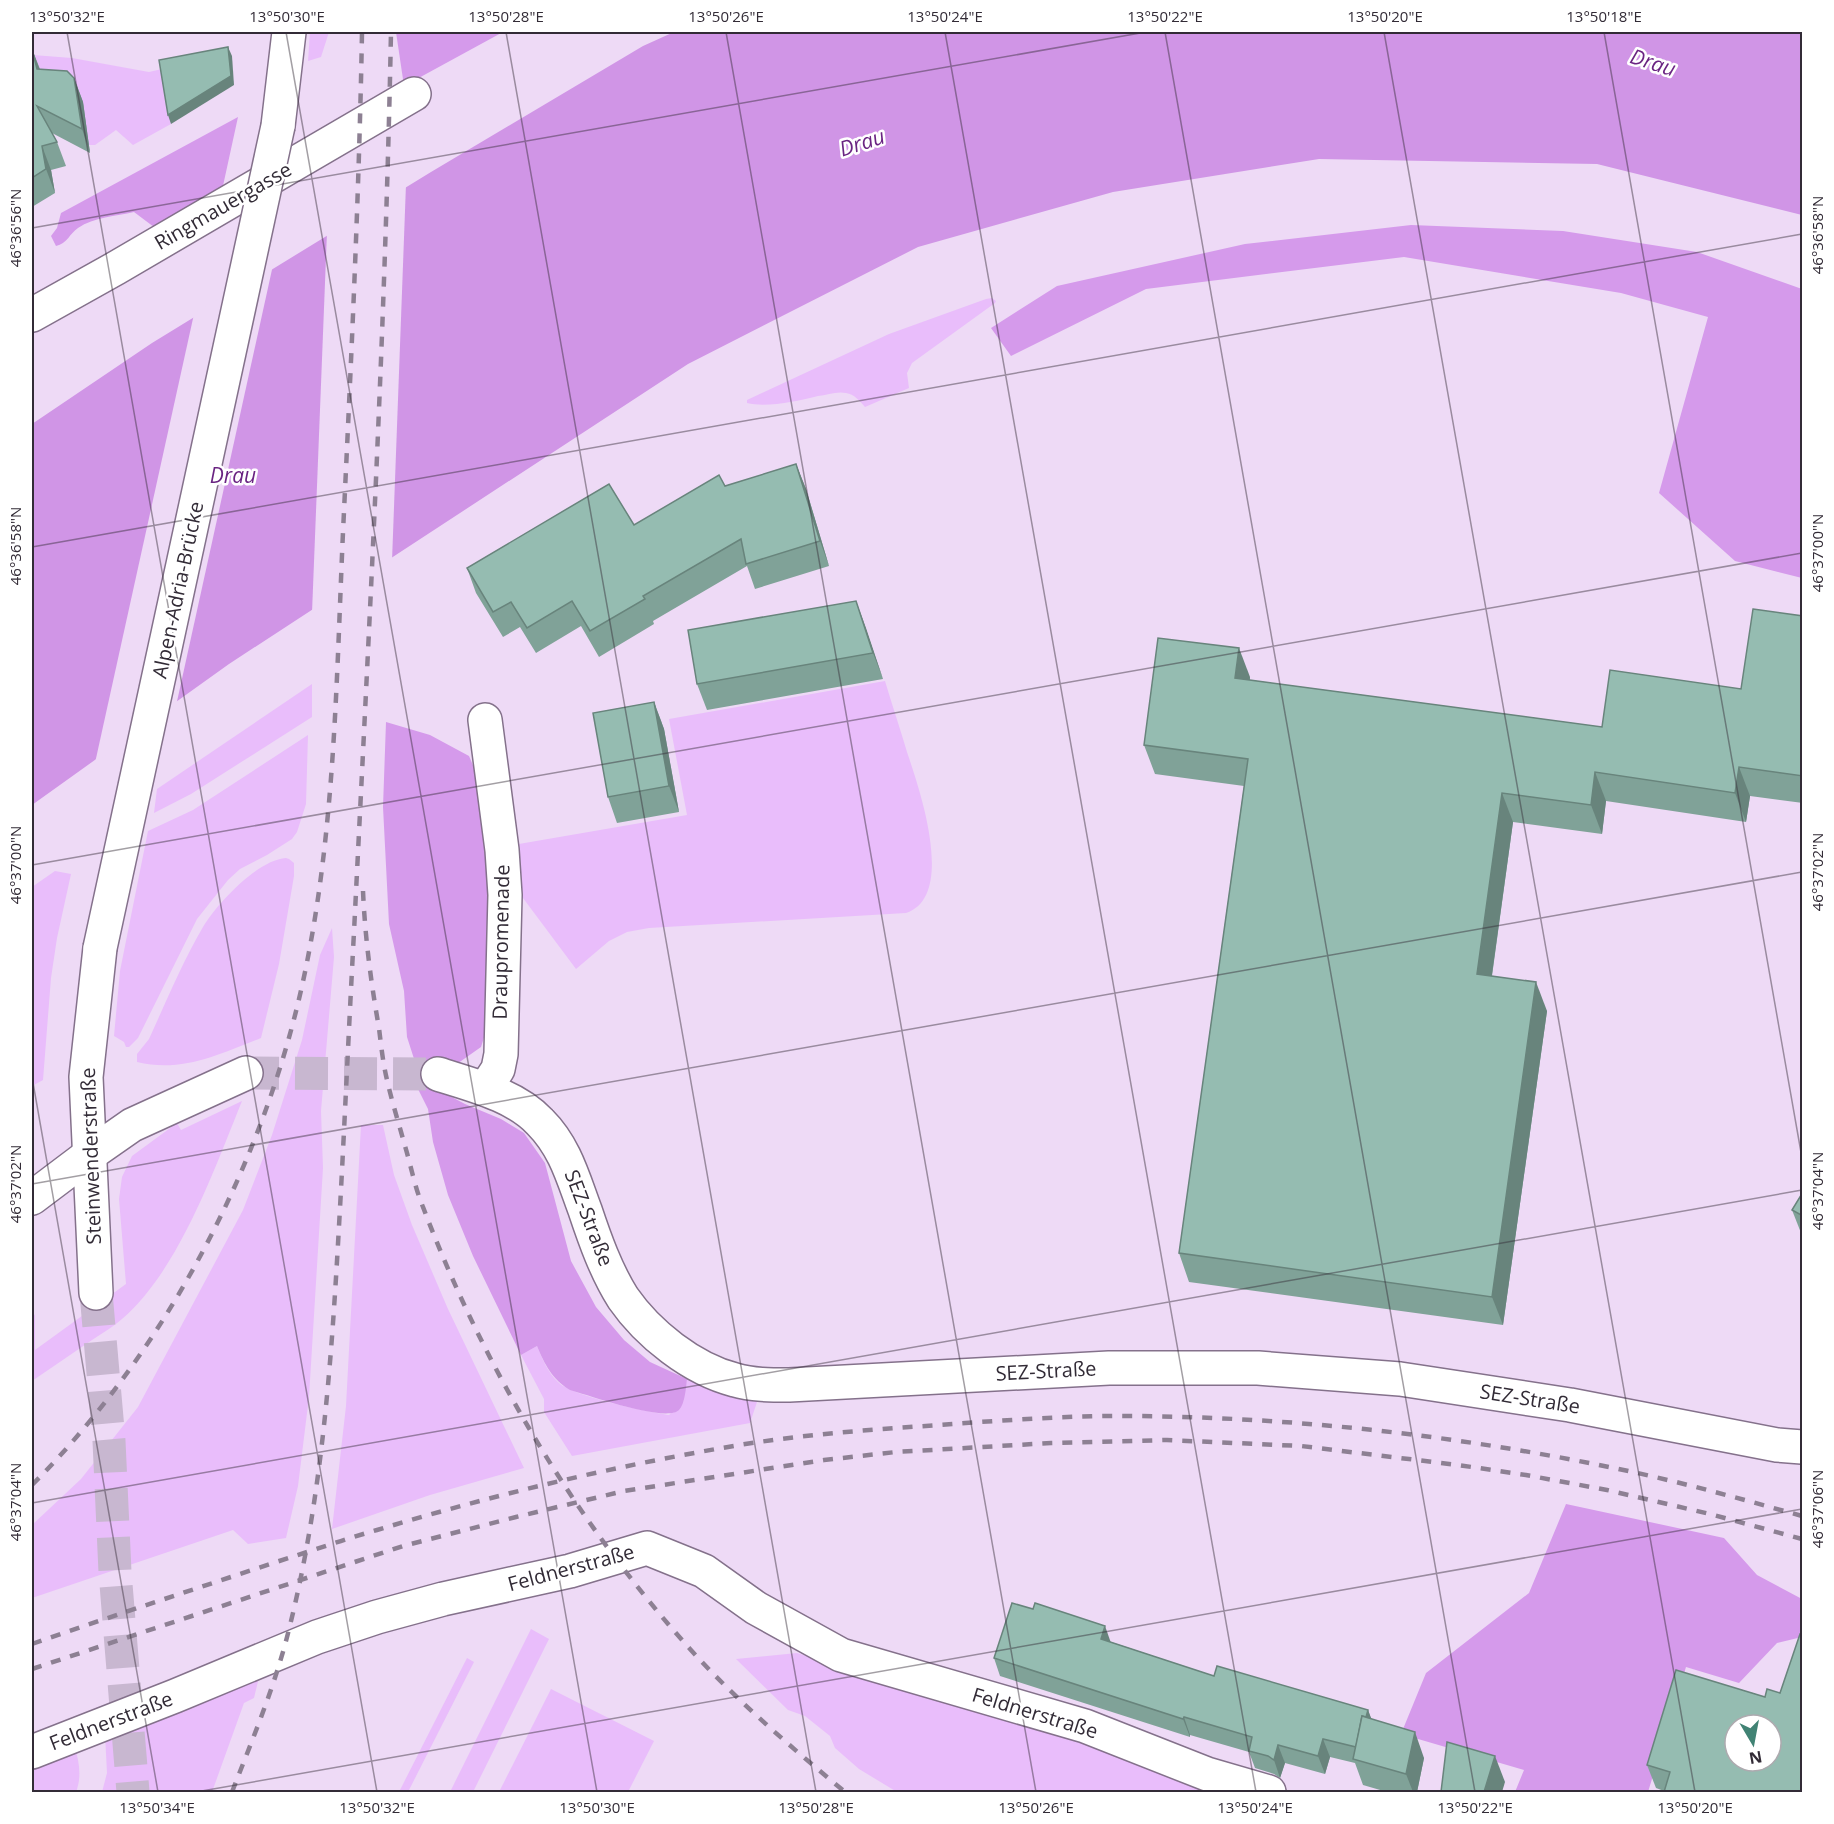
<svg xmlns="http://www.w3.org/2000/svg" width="1834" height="1824" viewBox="0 0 1834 1824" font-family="'Open Sans',sans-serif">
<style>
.green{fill:#e9bdfb}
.forest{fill:#d59aeb}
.water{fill:#d095e6}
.pier{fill:#eedaf6}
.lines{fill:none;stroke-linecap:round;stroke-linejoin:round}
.minor-tunnel{stroke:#c8b7d0;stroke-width:33;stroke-dasharray:33 16;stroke-linecap:butt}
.secondary-tunnel{stroke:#c8b7d0;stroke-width:33;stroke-dasharray:33 16;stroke-linecap:butt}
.minor-casing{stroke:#84718b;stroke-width:36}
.tertiary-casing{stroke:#84718b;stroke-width:36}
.secondary-casing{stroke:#84718b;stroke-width:36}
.minor{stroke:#fff;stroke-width:33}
.tertiary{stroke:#fff;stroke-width:33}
.secondary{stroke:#fff;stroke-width:33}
.rail{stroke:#8d8093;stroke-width:4.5;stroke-dasharray:10 10;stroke-linecap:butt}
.secondary-bridge-casing{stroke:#84718b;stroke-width:36;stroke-linecap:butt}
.secondary-bridge{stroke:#fff;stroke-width:33}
.wall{fill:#80a298}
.shaded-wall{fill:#68847c}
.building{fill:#95bcb1;stroke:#68847c;stroke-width:1.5;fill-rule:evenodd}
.ticks{fill:none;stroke:#322b36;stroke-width:1.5;stroke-opacity:0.45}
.labels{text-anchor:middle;stroke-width:5;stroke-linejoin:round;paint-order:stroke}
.street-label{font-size:20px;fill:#322b36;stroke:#fff}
.water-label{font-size:21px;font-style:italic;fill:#6a2482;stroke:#fff}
.neatline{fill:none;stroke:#322b36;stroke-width:2}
.ticks-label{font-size:15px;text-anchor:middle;fill:#322b36}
</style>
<rect width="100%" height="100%" fill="#eedaf6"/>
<g class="green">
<path d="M 310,32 L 329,32 L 321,57 L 308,61 Z"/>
<path d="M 33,55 L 72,58 L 149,72 L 162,69 L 171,124 L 133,145 L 116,130 L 95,145 L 89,145 L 46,94 Z"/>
<path d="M 992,298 L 996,301 L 995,303 L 912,363 L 907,373 L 909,388 L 865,407 C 860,401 854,394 846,393 C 837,391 827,395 818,396 C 798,401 766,408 747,403 L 747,400 L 889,334 L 986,299 Z"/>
<path d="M 885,681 C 892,705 900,728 907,752 C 919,788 957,896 906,913 L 649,928 L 627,932 L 609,941 L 576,969 L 517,890 L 513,845 L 687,815 L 669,719 Z"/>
<path d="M 312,684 L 312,717 L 191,794 L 154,813 L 157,789 Z"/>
<path d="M 308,735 L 306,804 L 297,832 L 292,839 L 267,855 L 240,869 L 228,880 L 197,919 L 138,1038 L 129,1047 L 126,1047 L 124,1042 L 114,1036 L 120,971 L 148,831 L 193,810 Z"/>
<path d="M 286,858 L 289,859 L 294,863 L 294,876 L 279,964 L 261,1038 C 220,1054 182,1073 137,1062 L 137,1054 L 149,1039 C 166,1002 182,963 203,927 C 217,904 257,860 286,858 Z"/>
<path d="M 55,871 L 71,874 L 57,938 L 51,978 L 43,1080 L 32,1086 L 32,887 Z"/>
<path d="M 332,928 L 334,957 L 321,1111 L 323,1168 L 309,1397 L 298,1486 L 286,1538 L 248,1544 L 233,1530 L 32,1598 L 32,1525 L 81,1479 L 138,1407 L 243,1210 L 272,1135 L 302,1040 L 320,955 Z"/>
<path d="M 242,1101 C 214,1170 179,1270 122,1319 C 113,1327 102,1333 92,1340 C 72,1354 52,1367 32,1381 L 32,1319 L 35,1314 L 35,1350 L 126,1284 L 119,1199 L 122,1177 L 132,1156 L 177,1123 L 181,1130 Z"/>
<path d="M 361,1125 L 383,1125 L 394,1175 L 412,1225 L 448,1309 L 524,1468 L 430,1495 L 332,1529 L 346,1406 Z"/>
<path d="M 537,1346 C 542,1358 548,1373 558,1382 C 571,1396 648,1412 669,1415 L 683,1402 L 687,1379 L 758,1399 L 750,1423 L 572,1456 L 544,1412 L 544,1399 L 521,1355 Z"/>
<path d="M 531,1629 L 549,1639 L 473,1792 L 450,1792 Z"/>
<path d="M 797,1653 L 1239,1792 L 897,1792 L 859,1769 L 835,1748 L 830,1736 L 805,1716 L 788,1710 L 736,1659 Z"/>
<path d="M 467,1658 L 474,1662 L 408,1792 L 399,1792 Z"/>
<path d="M 260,1673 L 254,1698 L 244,1703 L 212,1792 L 102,1792 L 107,1773 L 105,1734 Z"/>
<path d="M 551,1689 L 654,1741 L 628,1792 L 499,1792 Z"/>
<path d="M 75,1747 C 79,1763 82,1776 76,1792 L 32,1792 L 32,1765 Z"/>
</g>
<g class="forest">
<path d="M 396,32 L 503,32 L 404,86 Z"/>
<path d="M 238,117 L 221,195 L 154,227 L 134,212 C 116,216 94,217 78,228 C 70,233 67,244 56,246 L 51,236 L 57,228 L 61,213 Z"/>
<path d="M 1411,225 L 1563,231 L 1697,252 L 1802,289 L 1802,578 L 1735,561 L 1659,493 L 1708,317 L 1621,293 L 1404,257 L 1146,289 L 1011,356 L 991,328 L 1057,286 L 1245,244 Z"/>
<path d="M 386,722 L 430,735 L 469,756 L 481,784 L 489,884 L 488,1025 L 481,1047 L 454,1066 L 446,1094 L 465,1104 L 501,1119 L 524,1133 L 545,1163 L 571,1261 L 596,1307 L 624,1340 L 650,1362 L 687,1379 C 686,1387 685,1404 679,1410 C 666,1423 588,1395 570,1390 C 552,1379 545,1365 537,1346 L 521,1355 L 473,1256 L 448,1195 L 433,1142 L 428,1109 L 416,1085 L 416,1065 L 407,1037 L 404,991 L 389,924 L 383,807 Z"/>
<path d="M 1566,1504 L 1724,1538 L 1757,1575 L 1802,1599 L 1802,1637 L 1777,1643 L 1739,1683 L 1686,1667 L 1648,1792 L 1515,1792 L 1524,1770 L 1401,1734 L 1426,1673 L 1529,1593 Z"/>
</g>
<path class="water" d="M 674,32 L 1802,32 L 1802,215 L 1597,164 L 1319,159 L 1113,192 L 918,247 L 688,364 L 229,664 L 32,805 L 32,424 L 152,343 L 431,172 L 643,46 Z"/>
<g class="pier">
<path d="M 406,184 L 392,561 L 312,613 L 327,232 Z"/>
<path d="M 273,265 L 176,706 L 95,763 L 194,314 Z"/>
</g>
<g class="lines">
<path class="minor-tunnel" d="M 246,1073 L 438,1074"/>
<path class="secondary-tunnel" d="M 96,1293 L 109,1441 L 115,1572 L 133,1792"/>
<defs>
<g id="minor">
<path d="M 32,315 L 116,268 L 414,94"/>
<path d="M 485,720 L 502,850 L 505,895 L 501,1054 L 498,1069 L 485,1089"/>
<path d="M 438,1074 C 472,1085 515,1095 540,1122 C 565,1147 573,1178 585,1210 C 595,1240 606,1271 623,1298 C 648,1334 692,1369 735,1380 C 752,1385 771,1385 789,1385 L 1109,1368 L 1258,1368 L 1400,1379 L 1570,1405 L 1777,1445 L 1802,1447"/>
<path d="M 89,1155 L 132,1125 L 246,1073"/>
<path d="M 32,1752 L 175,1696 L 317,1637 L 377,1617 L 443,1599 L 570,1571 L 647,1548 L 704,1571 L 756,1608 L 841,1655 L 1085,1726 L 1207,1774 L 1269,1792"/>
</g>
<path id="tertiary" d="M 32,1198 L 89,1155"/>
<g id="secondary">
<path d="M 278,126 L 289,32"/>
<path d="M 96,1293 L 86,1077 L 100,948"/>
</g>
</defs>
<use href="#minor" class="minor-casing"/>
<use href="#tertiary" class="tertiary-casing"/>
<use href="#secondary" class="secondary-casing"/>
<use href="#minor" class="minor"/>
<use href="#tertiary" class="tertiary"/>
<use href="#secondary" class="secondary"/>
<g class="rail">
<path d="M 363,891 C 365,937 371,983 379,1028 C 381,1045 383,1063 387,1080 C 392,1102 399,1124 405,1146 C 411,1166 415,1188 423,1207 C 484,1368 575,1521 690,1649 C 737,1701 791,1747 845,1792"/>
<path d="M 32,1485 C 161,1356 257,1176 299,999 C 335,846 336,687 343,532 C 351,365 359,198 362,32"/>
<path d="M 32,1644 C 112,1616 192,1590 273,1563 C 308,1552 342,1540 377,1530 C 490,1496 606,1468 722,1448 C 794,1435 866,1430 939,1425 C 993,1421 1048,1417 1103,1416 C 1272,1415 1443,1433 1609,1467 C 1674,1480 1738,1498 1802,1516"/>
<path d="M 32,1669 L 403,1546 L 516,1517 L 624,1491 L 824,1460 L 896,1452 L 1051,1443 L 1167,1440 L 1301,1446 L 1458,1465 L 1526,1475 L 1607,1490 L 1710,1514 L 1802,1539"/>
<path d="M 232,1792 C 251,1743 272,1693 286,1641 C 323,1500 332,1354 340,1208 C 345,1116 349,1024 354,932 C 369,632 385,332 391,32"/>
</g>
<defs>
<path id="secondary-bridge" d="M 100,948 L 278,126"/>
</defs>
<use href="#secondary-bridge" class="secondary-bridge-casing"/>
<use href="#secondary-bridge" class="secondary-bridge"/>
</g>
<g class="wall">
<path d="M 32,49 L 40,69 L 74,78 L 83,102 L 90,153 L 52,133 L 57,142 L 66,166 L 51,170 L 55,193 L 32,207 Z"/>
<path d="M 796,464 L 806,489 L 829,566 L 755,589 L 747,566 L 653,621 L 654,624 L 599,657 L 581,626 L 536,653 L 520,627 L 503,637 L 476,593 L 467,568 L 634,525 L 725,486 Z"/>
<path d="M 856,601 L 883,679 L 707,710 L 697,684 Z"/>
<path d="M 1803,616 L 1803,803 L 1750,796 L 1746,822 L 1606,801 L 1602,834 L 1513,822 L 1492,976 L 1547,1011 L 1503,1325 L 1189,1282 L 1179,1253 L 1244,786 L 1155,774 L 1144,745 L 1250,677 L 1250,680 L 1602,727 L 1741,689 Z"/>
<path d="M 654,702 L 664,729 L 679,812 L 617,823 L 608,797 Z"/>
<path d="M 1803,1192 L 1803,1238 L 1792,1210 Z"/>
<path d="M 1111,1642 L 1214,1676 L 1368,1710 L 1371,1719 L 1424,1758 L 1417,1792 L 1387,1792 L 1363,1785 L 1355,1763 L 1330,1757 L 1325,1774 L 1285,1763 L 1280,1778 L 1274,1774 L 1255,1768 L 1249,1752 L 1190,1735 L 1190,1737 L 1000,1676 L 994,1658 Z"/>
<path d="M 1780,1693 L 1803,1792 L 1664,1791 L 1656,1788 L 1647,1765 L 1765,1697 Z"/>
</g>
<g class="shaded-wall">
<path d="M 228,47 L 232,56 L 234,85 L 171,124 L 168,115 Z"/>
<path d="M 32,49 L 41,73 L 37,69 Z"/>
<path d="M 74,78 L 83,102 L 90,153 L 82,129 Z"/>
<path d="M 42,146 L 51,170 L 55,193 L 46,169 Z"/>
<path d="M 796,464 L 806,489 L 829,566 L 820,541 Z"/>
<path d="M 856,601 L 866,628 L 883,679 L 873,653 Z"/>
<path d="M 1239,648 L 1250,677 L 1246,707 L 1235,678 Z"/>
<path d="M 654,702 L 664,729 L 679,812 L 669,786 Z"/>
<path d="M 1739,767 L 1750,796 L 1746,822 L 1735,793 Z"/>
<path d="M 1595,772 L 1606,801 L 1602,834 L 1591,805 Z"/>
<path d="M 1502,793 L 1513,822 L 1488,1003 L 1477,974 Z"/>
<path d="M 1536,982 L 1547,1011 L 1503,1325 L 1492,1297 Z"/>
<path d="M 1105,1626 L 1111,1643 L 1101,1639 Z"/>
<path d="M 1368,1710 L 1375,1728 L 1357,1747 Z"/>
<path d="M 1184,1717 L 1190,1735 L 1190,1737 L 1183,1719 Z"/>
<path d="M 1415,1732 L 1424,1758 L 1417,1792 L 1413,1792 L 1406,1774 Z"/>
<path d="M 1323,1739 L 1330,1757 L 1325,1774 L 1318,1756 Z"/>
<path d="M 1278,1745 L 1285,1763 L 1280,1778 L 1274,1760 Z"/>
<path d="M 1495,1756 L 1505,1782 L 1502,1792 L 1484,1792 Z"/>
</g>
<g class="building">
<path d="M 228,47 L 231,76 L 168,115 L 159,60 Z"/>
<path d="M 32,49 L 37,69 L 67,71 L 74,78 L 82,129 L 37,106 L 57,142 L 42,146 L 46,169 L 32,178 Z"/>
<path d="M 796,464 L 820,541 L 746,564 L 741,539 L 643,596 L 645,599 L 590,631 L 572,601 L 527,628 L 511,602 L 493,612 L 467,568 L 609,484 L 634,525 L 719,475 L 725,486 Z"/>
<path d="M 856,601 L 873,653 L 697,684 L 688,630 Z"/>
<path d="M 1753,609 L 1803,616 L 1803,776 L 1739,767 L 1735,793 L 1595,772 L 1591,805 L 1502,793 L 1477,974 L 1536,982 L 1492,1297 L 1179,1253 L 1248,759 L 1144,745 L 1158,638 L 1239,648 L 1235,678 L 1602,727 L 1610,670 L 1741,689 Z"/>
<path d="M 654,702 L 669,786 L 608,797 L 593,713 Z"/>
<path d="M 1803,1192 L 1803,1216 L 1792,1210 Z"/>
<path d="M 1012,1603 L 1033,1609 L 1035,1603 L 1105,1626 L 1101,1639 L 1214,1676 L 1217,1666 L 1368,1710 L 1366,1717 L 1362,1716 L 1356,1747 L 1323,1739 L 1318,1756 L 1278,1745 L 1274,1760 L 1268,1756 L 1249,1751 L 1252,1737 L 1184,1717 L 1183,1719 L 994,1658 Z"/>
<path d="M 1800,1634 L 1803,1635 L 1803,1785 L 1800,1792 L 1664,1792 L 1670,1772 L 1647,1765 L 1676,1670 L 1765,1697 L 1767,1689 L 1780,1693 ZM 1735,1725 L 1771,1725 L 1771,1761 L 1735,1761 Z"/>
<path d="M 1362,1716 L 1415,1732 L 1406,1774 L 1353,1759 Z"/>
<path d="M 1447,1742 L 1495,1756 L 1484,1792 L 1441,1792 Z"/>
</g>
<path class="ticks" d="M 67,32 L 377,1792M 286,32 L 597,1792M 506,32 L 816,1792M 726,32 L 1036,1792M 945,32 L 1256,1792M 1165,32 L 1475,1792M 1384,32 L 1695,1792M 1604,32 L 1802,1158M 32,228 L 1146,32M 32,547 L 1802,234M 32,865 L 1802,553M 32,1077 L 158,1792M 32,1184 L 1802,872M 32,1503 L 1802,1190M 196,1792 L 1802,1509"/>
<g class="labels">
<g class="street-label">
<text transform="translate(223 206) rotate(-30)" y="7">Ringmauergasse</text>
<text transform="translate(178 590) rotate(-78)" y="7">Alpen-Adria-Brücke</text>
<text transform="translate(501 942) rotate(-89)" y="7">Draupromenade</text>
<text transform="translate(91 1156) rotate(-92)" y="7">Steinwenderstraße</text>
<text transform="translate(589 1218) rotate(69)" y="7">SEZ-Straße</text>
<text transform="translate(1046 1371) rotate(-3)" y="7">SEZ-Straße</text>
<text transform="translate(1530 1399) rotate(9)" y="7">SEZ-Straße</text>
<text transform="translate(571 1568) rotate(-15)" y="7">Feldnerstraße</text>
<text transform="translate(1035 1713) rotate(17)" y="7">Feldnerstraße</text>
<text transform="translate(111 1721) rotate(-21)" y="7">Feldnerstraße</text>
</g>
<g class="water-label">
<text transform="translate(1653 63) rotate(18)" y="7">Drau</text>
<text transform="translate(862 143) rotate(-18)" y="7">Drau</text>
<text x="233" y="483">Drau</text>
</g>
</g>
<rect width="1834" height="1824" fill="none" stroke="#ffffff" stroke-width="66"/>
<g transform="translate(1753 1743) rotate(170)"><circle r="28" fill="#ffffff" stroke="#adaaaf" stroke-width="1.5"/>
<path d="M0-4.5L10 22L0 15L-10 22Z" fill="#418374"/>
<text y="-9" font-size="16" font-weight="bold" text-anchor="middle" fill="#322b36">N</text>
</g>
<rect x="33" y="33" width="1768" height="1758" class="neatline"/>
<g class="ticks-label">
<text x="67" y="22">13°50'32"E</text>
<text x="287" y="22">13°50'30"E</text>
<text x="506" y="22">13°50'28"E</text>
<text x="726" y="22">13°50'26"E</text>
<text x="945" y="22">13°50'24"E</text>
<text x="1165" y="22">13°50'22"E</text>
<text x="1385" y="22">13°50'20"E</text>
<text x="1604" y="22">13°50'18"E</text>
<text transform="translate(16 228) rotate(-90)" y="5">46°36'56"N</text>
<text transform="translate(1818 235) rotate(-90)" y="5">46°36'58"N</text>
<text transform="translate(16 546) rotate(-90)" y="5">46°36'58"N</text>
<text transform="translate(1818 553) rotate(-90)" y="5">46°37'00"N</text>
<text transform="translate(16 865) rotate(-90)" y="5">46°37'00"N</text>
<text transform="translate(1818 872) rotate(-90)" y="5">46°37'02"N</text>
<text transform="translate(16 1184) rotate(-90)" y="5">46°37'02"N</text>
<text transform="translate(1818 1191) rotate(-90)" y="5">46°37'04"N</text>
<text transform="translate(16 1502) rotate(-90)" y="5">46°37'04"N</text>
<text transform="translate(1818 1509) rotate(-90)" y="5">46°37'06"N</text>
<text x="157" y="1813">13°50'34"E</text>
<text x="377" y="1813">13°50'32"E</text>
<text x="597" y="1813">13°50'30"E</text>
<text x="816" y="1813">13°50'28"E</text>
<text x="1036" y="1813">13°50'26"E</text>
<text x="1255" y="1813">13°50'24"E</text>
<text x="1475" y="1813">13°50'22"E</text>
<text x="1695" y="1813">13°50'20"E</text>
</g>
</svg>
